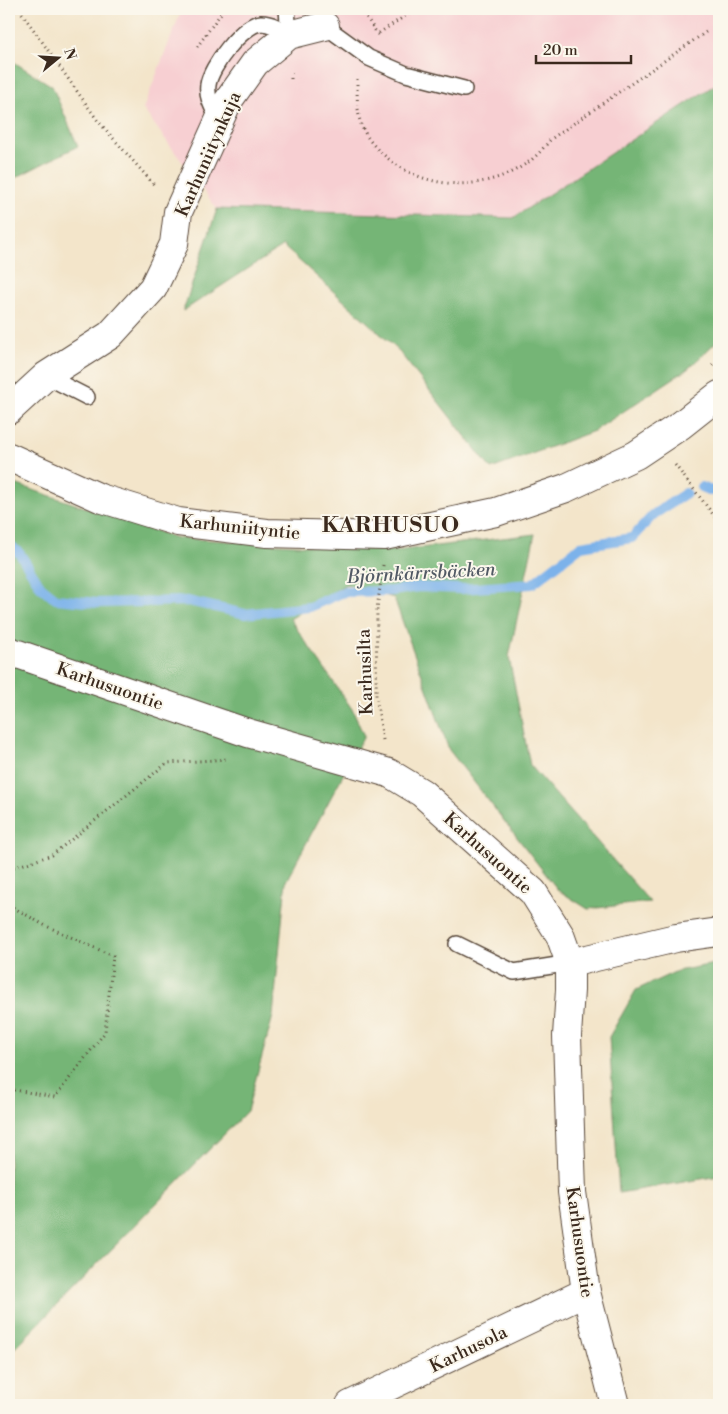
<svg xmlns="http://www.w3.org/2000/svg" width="728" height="1414" viewBox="0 0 728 1414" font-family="'Libre Bodoni',serif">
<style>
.built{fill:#f7cfd2}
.forest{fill:#75b576;stroke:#58704a}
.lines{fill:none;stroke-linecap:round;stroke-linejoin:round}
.stream{stroke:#7cb2ea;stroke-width:10}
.service-casing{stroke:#574638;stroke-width:18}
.minor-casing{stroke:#574638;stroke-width:30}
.path{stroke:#574638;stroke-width:3;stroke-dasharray:1 4;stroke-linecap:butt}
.service{stroke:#fff;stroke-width:15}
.minor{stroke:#fff;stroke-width:28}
.labels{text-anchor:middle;stroke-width:4;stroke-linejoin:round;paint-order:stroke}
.street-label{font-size:18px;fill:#3b2a1e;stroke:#fbf7ec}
.water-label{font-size:19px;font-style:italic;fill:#525a65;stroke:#fbf7ec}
.district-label{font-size:22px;font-weight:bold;letter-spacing:1px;fill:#3b2a1e;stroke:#fbf7ec}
</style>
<rect width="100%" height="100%" fill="#fbf7ec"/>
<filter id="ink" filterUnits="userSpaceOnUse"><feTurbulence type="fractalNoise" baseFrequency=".02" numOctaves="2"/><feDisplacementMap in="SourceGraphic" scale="10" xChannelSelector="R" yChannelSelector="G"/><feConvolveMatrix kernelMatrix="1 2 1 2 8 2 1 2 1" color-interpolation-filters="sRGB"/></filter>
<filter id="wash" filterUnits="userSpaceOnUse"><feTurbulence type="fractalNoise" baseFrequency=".0096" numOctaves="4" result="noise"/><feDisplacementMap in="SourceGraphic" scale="20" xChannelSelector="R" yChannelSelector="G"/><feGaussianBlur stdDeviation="1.12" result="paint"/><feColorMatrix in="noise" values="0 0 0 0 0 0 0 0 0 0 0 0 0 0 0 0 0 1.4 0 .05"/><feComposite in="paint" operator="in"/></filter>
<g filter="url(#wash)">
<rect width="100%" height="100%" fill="#f3e5ca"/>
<path class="built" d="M 182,9 L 719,9 L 719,82 L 513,218 L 217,209 L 143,109 Z"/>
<g class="forest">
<path d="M 9,59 L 52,86 L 78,146 L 9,181 Z"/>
<path d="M 719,82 L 719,339 L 689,368 L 594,431 L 491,469 L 397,349 L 283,246 L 183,311 L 217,209 L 513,218 Z"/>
<path d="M 9,482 L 177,538 L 395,551 L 535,534 L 509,657 L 530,765 L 650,902 L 588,909 L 558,890 L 449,750 L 394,598 L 346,584 L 290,619 L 352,709 L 364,736 L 286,881 L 273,1016 L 247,1111 L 9,1354 Z"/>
<path d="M 719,963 L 719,1176 L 619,1193 L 609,1037 L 636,990 L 677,971 Z"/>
</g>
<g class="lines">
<g class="stream">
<path d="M 701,487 L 711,491 L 719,488"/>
<path d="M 9,544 L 20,554 L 41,587 L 56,599 L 97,603 L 188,601 L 245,614 L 309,607 L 344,592 L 392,591 L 419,587 L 461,589 L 532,584 L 581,546 L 632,538 L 653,515 L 686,493"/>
</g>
</g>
</g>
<g filter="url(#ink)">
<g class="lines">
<defs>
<g id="service">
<path d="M 287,9 L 289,35"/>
<path d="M 325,26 L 369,58 L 406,74 L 464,89"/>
<path d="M 219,121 C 214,110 206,98 208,85 C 210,67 243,24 261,23 C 272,23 281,29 289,35"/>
<path d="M 46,376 L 87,397"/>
<path d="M 457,944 L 514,972 L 570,963"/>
</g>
<g id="minor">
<path d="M 9,410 L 46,376 L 110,335 L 153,288 L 174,244 L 178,212 L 228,101 L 255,63 L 289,35 L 325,26"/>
<path d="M 9,457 L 100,498 L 178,522 L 267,533 L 384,536 L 496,512 L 566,488 L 636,455 L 681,425 L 719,395"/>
<path d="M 9,651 L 248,733 L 389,773 L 422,793 L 533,892 L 560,935 L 570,963 L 570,990 L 567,1036 L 572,1192 L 586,1292 L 615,1405"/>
<path d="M 570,963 L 676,938 L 719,932"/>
<path d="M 350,1405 L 586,1292"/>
</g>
</defs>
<use href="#service" class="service-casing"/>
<use href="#minor" class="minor-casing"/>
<g class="path">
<path d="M 19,9 L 98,121 L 156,187"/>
<path d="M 361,9 L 378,35"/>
<path d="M 379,33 L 416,9"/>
<path d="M 197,47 L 224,9"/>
<path d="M 291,73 L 291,81"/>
<path d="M 357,79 C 357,93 357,108 360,121 C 365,138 377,150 390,160 C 430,192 489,191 530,161 C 538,155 545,146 551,139 L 706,32"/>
<path d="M 712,365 L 719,358"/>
<path d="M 675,465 L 719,522"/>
<path d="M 383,565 L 377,609 L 376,696 L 383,740"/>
<path d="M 9,869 L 52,855 L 167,763 L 229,759"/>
<path d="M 9,905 L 44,925 L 113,956 L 105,1032 L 55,1097 L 9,1089"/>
</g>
<use href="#service" class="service"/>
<use href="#minor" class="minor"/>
</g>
</g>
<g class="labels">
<g class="street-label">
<text transform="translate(208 154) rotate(-66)" y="6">Karhuniitynkuja</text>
<text transform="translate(240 527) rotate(6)" y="6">Karhuniityntie</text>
<text transform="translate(365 672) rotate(-92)" y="6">Karhusilta</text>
<text transform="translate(110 686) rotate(19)" y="6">Karhusuontie</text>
<text transform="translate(488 853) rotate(42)" y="6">Karhusuontie</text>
<text transform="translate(580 1242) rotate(82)" y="6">Karhusuontie</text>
<text transform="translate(468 1349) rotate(-26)" y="6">Karhusola</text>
</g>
<g class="water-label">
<text transform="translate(421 572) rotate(-3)" y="7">Björnkärrsbäcken</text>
</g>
<g class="district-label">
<text x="391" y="532">KARHUSUO</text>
</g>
</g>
<rect width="728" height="1414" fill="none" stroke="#fbf7ec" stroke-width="30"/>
<g transform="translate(58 58) rotate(72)" stroke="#fbf7ec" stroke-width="4" paint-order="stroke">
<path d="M0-4L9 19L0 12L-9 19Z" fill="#3b2a1e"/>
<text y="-8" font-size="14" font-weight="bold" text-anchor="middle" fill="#3b2a1e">N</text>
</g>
<path d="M536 55v8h95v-8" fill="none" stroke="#3b2a1e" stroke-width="2.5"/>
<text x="543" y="55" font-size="15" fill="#3b2a1e" stroke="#fbf7ec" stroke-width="4" paint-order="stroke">20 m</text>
</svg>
